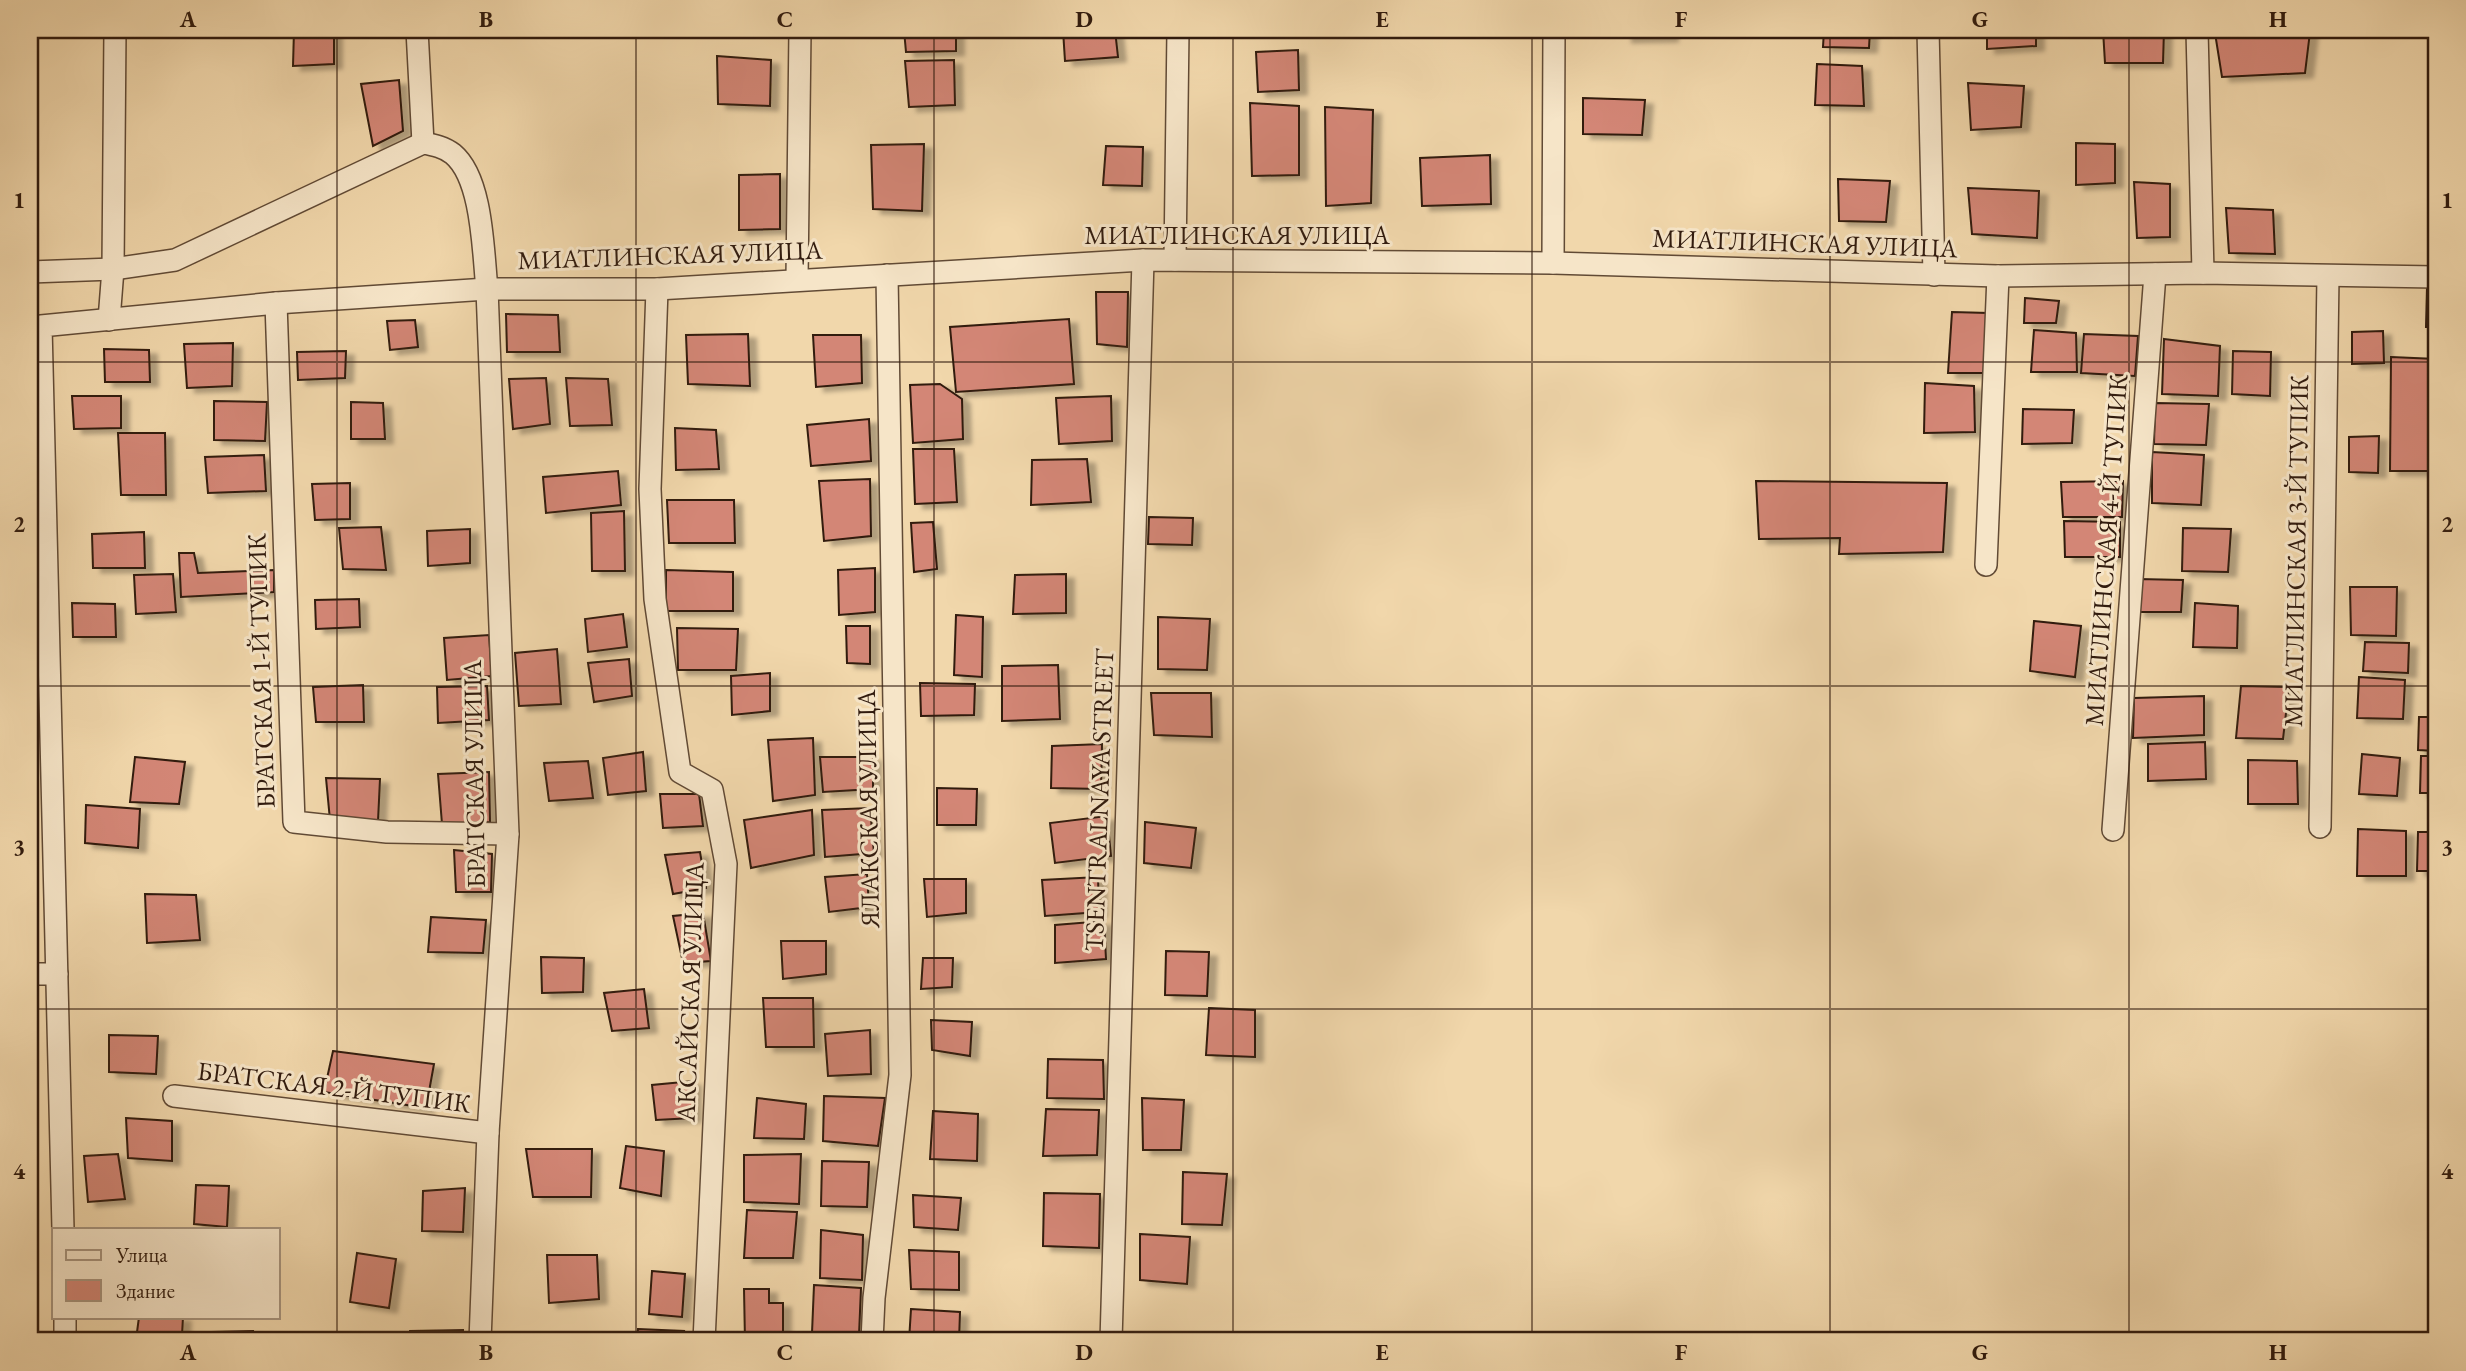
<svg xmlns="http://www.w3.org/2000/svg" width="2466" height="1371" viewBox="0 0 2466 1371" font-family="'EB Garamond',serif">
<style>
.building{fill:#d38676;stroke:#311b0e;stroke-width:2;filter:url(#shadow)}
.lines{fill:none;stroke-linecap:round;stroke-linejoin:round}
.street-casing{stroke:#614a35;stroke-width:24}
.street{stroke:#f6e5c8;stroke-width:21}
.grid{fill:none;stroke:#311b0e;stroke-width:2;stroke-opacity:0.55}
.labels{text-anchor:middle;stroke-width:6;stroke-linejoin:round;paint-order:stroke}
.street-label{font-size:26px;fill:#311b0e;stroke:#f6e5c8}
.neatline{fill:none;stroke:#311b0e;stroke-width:2.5}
.grid-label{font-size:23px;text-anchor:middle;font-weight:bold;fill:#311b0e}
</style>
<defs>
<filter id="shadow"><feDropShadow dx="8" dy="4.5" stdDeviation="2" flood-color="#0004"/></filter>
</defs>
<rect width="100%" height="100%" fill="#f1d7ab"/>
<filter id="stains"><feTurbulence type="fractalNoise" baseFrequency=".00286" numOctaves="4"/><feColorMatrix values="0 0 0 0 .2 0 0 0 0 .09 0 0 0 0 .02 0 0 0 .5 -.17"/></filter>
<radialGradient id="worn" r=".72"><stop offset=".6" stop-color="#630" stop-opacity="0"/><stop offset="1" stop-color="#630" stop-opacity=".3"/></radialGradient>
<g class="building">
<path d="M 294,30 L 334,30 L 334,64 L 293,66 Z"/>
<path d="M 904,30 L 956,30 L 956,51 L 906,52 Z"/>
<path d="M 1063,30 L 1115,30 L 1118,57 L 1065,61 Z"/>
<path d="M 1624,30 L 1670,30 L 1670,37 L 1624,38 Z"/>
<path d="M 1824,30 L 1870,30 L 1869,48 L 1823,47 Z"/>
<path d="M 1987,30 L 2036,30 L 2036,46 L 1987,49 Z"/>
<path d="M 2103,30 L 2164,30 L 2163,63 L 2105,63 Z"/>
<path d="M 2310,32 L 2305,73 L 2222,77 L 2215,33 Z"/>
<path d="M 1298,50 L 1299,90 L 1258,92 L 1256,52 Z"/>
<path d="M 717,56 L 771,60 L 770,106 L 718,104 Z"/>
<path d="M 954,60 L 955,105 L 909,107 L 905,61 Z"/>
<path d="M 1817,64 L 1862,66 L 1864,106 L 1815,105 Z"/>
<path d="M 399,80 L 403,131 L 373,146 L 361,84 Z"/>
<path d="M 1968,83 L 2024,86 L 2021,127 L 1971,130 Z"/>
<path d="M 1583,98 L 1645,100 L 1642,135 L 1583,134 Z"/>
<path d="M 1250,103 L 1299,106 L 1299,175 L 1252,176 Z"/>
<path d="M 1325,107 L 1373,110 L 1371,203 L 1326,206 Z"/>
<path d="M 2076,143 L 2115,144 L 2115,183 L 2076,185 Z"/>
<path d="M 924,144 L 922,211 L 873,209 L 871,145 Z"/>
<path d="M 1106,146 L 1143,147 L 1142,186 L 1103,185 Z"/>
<path d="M 1490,155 L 1491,204 L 1422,206 L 1420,158 Z"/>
<path d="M 780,174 L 780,229 L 739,230 L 739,175 Z"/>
<path d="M 1838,179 L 1890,181 L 1886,222 L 1839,221 Z"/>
<path d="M 2134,182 L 2170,184 L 2170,237 L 2137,238 Z"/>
<path d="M 1968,188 L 2039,191 L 2037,238 L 1972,234 Z"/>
<path d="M 2226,208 L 2273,210 L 2275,254 L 2229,253 Z"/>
<path d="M 2427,287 L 2436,288 L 2436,327 L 2426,327 Z"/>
<path d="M 1096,292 L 1128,292 L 1127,347 L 1097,344 Z"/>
<path d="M 2025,298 L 2059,301 L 2056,323 L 2024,323 Z"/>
<path d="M 1952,312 L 1988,313 L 1987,373 L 1948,373 Z"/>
<path d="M 506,314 L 558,315 L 560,352 L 507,352 Z"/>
<path d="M 1069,319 L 1074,384 L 956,392 L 950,327 Z"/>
<path d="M 415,320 L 418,347 L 390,350 L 387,321 Z"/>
<path d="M 2034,330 L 2076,333 L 2077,372 L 2031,372 Z"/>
<path d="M 2383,331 L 2384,363 L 2352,364 L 2352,332 Z"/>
<path d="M 748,334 L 750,386 L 688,384 L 686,335 Z"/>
<path d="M 2084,334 L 2138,336 L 2135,376 L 2081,373 Z"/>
<path d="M 813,335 L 861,335 L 862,383 L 816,387 Z"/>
<path d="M 2164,339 L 2220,346 L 2218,396 L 2162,394 Z"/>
<path d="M 233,343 L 232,386 L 187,388 L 184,344 Z"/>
<path d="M 104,349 L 149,350 L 150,382 L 105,382 Z"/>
<path d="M 346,351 L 345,378 L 298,380 L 297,352 Z"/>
<path d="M 2233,351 L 2271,352 L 2270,396 L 2232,394 Z"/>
<path d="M 2391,357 L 2436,359 L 2436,471 L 2390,471 Z"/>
<path d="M 546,378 L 550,424 L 513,429 L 509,379 Z"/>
<path d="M 566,378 L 608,379 L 612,425 L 570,426 Z"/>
<path d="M 1925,383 L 1974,386 L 1975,432 L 1924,433 Z"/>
<path d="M 940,384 L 962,399 L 963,439 L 913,443 L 910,385 Z"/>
<path d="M 72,396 L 121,396 L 121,428 L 74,429 Z"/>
<path d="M 1111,396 L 1112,441 L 1059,444 L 1056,398 Z"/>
<path d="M 214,401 L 267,402 L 265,441 L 214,440 Z"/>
<path d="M 351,402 L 383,403 L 385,439 L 351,439 Z"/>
<path d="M 2155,403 L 2209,404 L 2206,445 L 2154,444 Z"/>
<path d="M 2023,409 L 2074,410 L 2072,443 L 2022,444 Z"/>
<path d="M 869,419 L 871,461 L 811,466 L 807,425 Z"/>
<path d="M 675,428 L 716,430 L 719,469 L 676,470 Z"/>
<path d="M 118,433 L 165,433 L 166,495 L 121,495 Z"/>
<path d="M 2379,436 L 2378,473 L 2349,472 L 2349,437 Z"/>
<path d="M 913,449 L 954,449 L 957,502 L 915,504 Z"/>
<path d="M 2152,452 L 2204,455 L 2201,505 L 2152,503 Z"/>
<path d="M 264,455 L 266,491 L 208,493 L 205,457 Z"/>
<path d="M 1087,459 L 1091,502 L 1031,505 L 1032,460 Z"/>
<path d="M 618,471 L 621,505 L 546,513 L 543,477 Z"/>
<path d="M 870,479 L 871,536 L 824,541 L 819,481 Z"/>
<path d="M 1756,481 L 1947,483 L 1943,552 L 1839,554 L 1840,538 L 1759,539 Z"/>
<path d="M 2123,481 L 2122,517 L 2063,517 L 2061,482 Z"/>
<path d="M 350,483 L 350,519 L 315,520 L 312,484 Z"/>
<path d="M 667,500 L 734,500 L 735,543 L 669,543 Z"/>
<path d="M 624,511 L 625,571 L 592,571 L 591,513 Z"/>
<path d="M 2430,511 L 2436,512 L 2436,554 L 2429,553 Z"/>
<path d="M 1149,517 L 1193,518 L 1192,545 L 1148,544 Z"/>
<path d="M 2064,521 L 2120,522 L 2120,557 L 2065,557 Z"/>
<path d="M 933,522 L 937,569 L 914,572 L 911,523 Z"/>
<path d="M 381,527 L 386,570 L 343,569 L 339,528 Z"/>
<path d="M 2183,528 L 2231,529 L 2228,572 L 2182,571 Z"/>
<path d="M 470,529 L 470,563 L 428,566 L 427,531 Z"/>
<path d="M 144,532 L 145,568 L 93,568 L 92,534 Z"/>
<path d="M 179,553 L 194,553 L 198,573 L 274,570 L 274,592 L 181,597 Z"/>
<rect x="2432" y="563" width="4" height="30"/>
<path d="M 875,568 L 875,612 L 839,615 L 838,570 Z"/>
<path d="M 666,570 L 733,572 L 733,611 L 666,611 Z"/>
<path d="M 173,574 L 176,612 L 136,614 L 134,575 Z"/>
<path d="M 1066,574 L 1066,613 L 1013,614 L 1015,575 Z"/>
<path d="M 2138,579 L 2183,580 L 2181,612 L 2137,612 Z"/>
<path d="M 2350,587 L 2397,587 L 2396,636 L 2351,635 Z"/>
<path d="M 359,599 L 360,627 L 316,629 L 315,600 Z"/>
<path d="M 72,603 L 115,604 L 116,637 L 73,637 Z"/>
<path d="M 2195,603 L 2238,606 L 2237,648 L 2193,647 Z"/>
<rect x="2431" y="603" width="5" height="31"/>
<path d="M 623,614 L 627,647 L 588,652 L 585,619 Z"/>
<path d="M 956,615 L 983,617 L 982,677 L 954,675 Z"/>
<path d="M 1158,617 L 1210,619 L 1207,670 L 1158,669 Z"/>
<path d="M 2034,621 L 2081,626 L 2075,677 L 2030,671 Z"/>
<path d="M 846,626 L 870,626 L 870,664 L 847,663 Z"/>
<path d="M 677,628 L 738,629 L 736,670 L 678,670 Z"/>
<path d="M 489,635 L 492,676 L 447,680 L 444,638 Z"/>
<rect x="2432" y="641" width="4" height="38"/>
<path d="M 2365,642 L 2409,643 L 2408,673 L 2363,671 Z"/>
<path d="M 557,649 L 561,704 L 519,706 L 515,653 Z"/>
<path d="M 629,659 L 632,696 L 594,702 L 588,663 Z"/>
<path d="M 1058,665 L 1060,719 L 1002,721 L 1002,666 Z"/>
<path d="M 770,673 L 770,711 L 732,715 L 731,676 Z"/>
<path d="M 2359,677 L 2405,680 L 2403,719 L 2357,718 Z"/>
<path d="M 920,683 L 975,684 L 974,715 L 921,716 Z"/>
<path d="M 363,685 L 364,722 L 316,722 L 313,687 Z"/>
<path d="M 487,686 L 489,720 L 438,723 L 437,687 Z"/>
<path d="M 2241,686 L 2289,687 L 2283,739 L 2236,738 Z"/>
<path d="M 1151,693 L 1211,693 L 1212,737 L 1154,735 Z"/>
<path d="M 2204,696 L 2204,735 L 2133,738 L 2134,698 Z"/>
<path d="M 2419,717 L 2436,717 L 2436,751 L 2418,750 Z"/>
<path d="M 813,738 L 815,795 L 773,801 L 768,740 Z"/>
<path d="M 2205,742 L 2206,779 L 2148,781 L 2148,744 Z"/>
<path d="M 1102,744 L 1101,789 L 1051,788 L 1052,746 Z"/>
<path d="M 643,752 L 646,791 L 608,795 L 603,758 Z"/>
<path d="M 2362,754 L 2400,758 L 2397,796 L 2359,794 Z"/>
<path d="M 2421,756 L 2436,756 L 2436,793 L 2420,793 Z"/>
<path d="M 135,757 L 185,762 L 179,804 L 130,802 Z"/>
<path d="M 820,757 L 873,757 L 873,789 L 823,792 Z"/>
<path d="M 2248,760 L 2297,761 L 2298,804 L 2248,804 Z"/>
<path d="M 588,761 L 593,798 L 549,801 L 544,763 Z"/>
<path d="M 489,772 L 490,822 L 442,824 L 438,774 Z"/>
<path d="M 326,778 L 380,779 L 378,821 L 330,820 Z"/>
<path d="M 937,788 L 977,789 L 976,825 L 937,825 Z"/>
<path d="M 660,794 L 699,794 L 703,826 L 663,828 Z"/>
<path d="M 86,805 L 140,809 L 138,848 L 85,843 Z"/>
<path d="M 870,808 L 874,853 L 825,857 L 822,810 Z"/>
<path d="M 812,810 L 814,855 L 751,868 L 744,820 Z"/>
<path d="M 1107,816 L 1111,856 L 1055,863 L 1050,823 Z"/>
<path d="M 1145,822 L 1196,828 L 1191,868 L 1144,863 Z"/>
<path d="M 2358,829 L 2406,831 L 2406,876 L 2357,876 Z"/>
<path d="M 2418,832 L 2436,832 L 2436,871 L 2417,871 Z"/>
<path d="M 454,850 L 492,854 L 491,892 L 456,892 Z"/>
<path d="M 700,852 L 706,888 L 673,894 L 665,855 Z"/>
<path d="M 867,874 L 869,907 L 829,912 L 825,877 Z"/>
<path d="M 1098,877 L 1099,912 L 1045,916 L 1042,880 Z"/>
<path d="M 924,879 L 966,879 L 966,913 L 927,917 Z"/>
<path d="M 145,894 L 196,895 L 200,940 L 147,943 Z"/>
<path d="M 703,913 L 711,961 L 683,963 L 673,916 Z"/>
<path d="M 431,917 L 486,920 L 483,953 L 428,952 Z"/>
<path d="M 1104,921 L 1106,959 L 1055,963 L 1055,925 Z"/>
<path d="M 781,941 L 826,941 L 826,974 L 783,979 Z"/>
<path d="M 1166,951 L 1209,952 L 1207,996 L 1165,995 Z"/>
<path d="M 541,957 L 584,958 L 583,992 L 542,993 Z"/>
<path d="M 923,958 L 953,958 L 952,987 L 921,989 Z"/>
<path d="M 644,989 L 649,1028 L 612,1031 L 604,993 Z"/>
<path d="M 763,998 L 813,998 L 814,1047 L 766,1047 Z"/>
<path d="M 1209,1008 L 1255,1010 L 1255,1057 L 1206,1055 Z"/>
<path d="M 931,1020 L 972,1022 L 970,1056 L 932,1050 Z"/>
<path d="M 870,1030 L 871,1074 L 828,1076 L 825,1034 Z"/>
<path d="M 109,1035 L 158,1036 L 156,1074 L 109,1072 Z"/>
<path d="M 333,1051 L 434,1064 L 426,1108 L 324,1092 Z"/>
<path d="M 1048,1059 L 1103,1060 L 1104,1099 L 1047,1098 Z"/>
<path d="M 693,1081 L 693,1118 L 656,1120 L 652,1085 Z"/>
<path d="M 824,1096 L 885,1098 L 878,1146 L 823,1141 Z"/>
<path d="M 757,1098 L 806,1104 L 804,1139 L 754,1138 Z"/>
<path d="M 1142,1098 L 1184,1100 L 1181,1150 L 1143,1150 Z"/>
<path d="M 1046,1109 L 1099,1110 L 1097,1155 L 1043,1156 Z"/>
<path d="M 933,1111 L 978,1114 L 977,1161 L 930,1159 Z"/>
<path d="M 126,1118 L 172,1121 L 172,1161 L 128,1158 Z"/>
<path d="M 626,1146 L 664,1151 L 661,1196 L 620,1188 Z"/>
<path d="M 526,1149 L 592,1149 L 591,1197 L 533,1197 Z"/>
<path d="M 118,1154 L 125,1199 L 88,1202 L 84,1156 Z"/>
<path d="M 801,1154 L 799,1204 L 744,1202 L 744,1155 Z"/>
<path d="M 822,1161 L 869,1162 L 867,1207 L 821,1206 Z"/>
<path d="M 1183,1172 L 1227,1174 L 1222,1225 L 1182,1224 Z"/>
<path d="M 196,1185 L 229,1186 L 227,1227 L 194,1224 Z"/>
<path d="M 465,1188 L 463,1232 L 422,1231 L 423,1191 Z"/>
<path d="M 1044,1193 L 1100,1194 L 1099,1248 L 1043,1246 Z"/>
<path d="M 913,1195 L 961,1198 L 958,1230 L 914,1227 Z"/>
<path d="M 747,1210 L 797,1212 L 793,1258 L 744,1258 Z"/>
<path d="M 821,1230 L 863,1235 L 862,1280 L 820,1278 Z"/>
<path d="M 1140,1234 L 1190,1237 L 1187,1284 L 1140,1280 Z"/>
<path d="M 909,1250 L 959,1252 L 959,1290 L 911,1289 Z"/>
<path d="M 357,1253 L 396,1259 L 389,1308 L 350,1302 Z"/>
<path d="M 547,1255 L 597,1255 L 599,1299 L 549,1303 Z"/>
<path d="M 652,1271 L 685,1274 L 682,1317 L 649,1314 Z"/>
<path d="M 814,1285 L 861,1288 L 859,1335 L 812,1333 Z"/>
<path d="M 744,1289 L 769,1289 L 769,1303 L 783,1303 L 783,1341 L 745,1341 Z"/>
<path d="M 911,1309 L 960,1312 L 959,1341 L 909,1341 Z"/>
<path d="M 139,1317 L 183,1317 L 182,1335 L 137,1332 Z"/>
<path d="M 638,1329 L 684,1331 L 682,1341 L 637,1341 Z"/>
<path d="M 463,1330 L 463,1341 L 410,1341 L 410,1331 Z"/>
<path d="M 253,1331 L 252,1341 L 212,1341 L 212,1332 Z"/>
<path d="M 542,1332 L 598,1332 L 599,1341 L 543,1341 Z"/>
<path d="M 281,1336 L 325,1337 L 324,1341 L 281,1341 Z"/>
</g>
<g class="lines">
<defs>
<g id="street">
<path d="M 417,30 L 423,143"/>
<path d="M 1928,30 L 1934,275"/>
<path d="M 2197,30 L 2203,273"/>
<path d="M 1175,260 L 1178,30"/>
<path d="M 1553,263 L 1554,30"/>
<path d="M 30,272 L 113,269 L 175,260 L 423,143 C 434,145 444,147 453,154 C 483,179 483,253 487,289 L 508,834 L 488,1133 L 480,1341"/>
<path d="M 797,279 L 800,30"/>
<path d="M 657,289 L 650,489 L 655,599 L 680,772 L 712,790 L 726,864 L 704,1341"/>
<path d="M 276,303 L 294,822 L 387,832 L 508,834"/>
<path d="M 109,320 L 113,269 L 115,30"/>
<path d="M 1986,565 L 1998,276"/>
<path d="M 2320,827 L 2328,276"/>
<path d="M 2113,830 L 2155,274"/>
<path d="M 30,974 L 57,974"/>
<path d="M 174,1096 L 488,1133"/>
<path d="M 63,1229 L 41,326 L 276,303 L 487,289 L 657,289 L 1143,260 L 1553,263 L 1998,276 L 2203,273 L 2436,277"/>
<path d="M 65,1317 L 65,1341"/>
<path d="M 872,1341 L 874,1298 L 900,1075 L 887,275"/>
<path d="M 1111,1341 L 1143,260"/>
</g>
</defs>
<use href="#street" class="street-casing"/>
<use href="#street" class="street"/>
</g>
<path class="grid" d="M 337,30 L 337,1341M 636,30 L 636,1341M 934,30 L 934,1341M 1233,30 L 1233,1341M 1532,30 L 1532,1341M 1830,30 L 1830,1341M 2129,30 L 2129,1341M 30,362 L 2436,362M 30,686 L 2436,686M 30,1009 L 2436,1009"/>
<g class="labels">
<g class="street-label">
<text x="1237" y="244">МИАТЛИНСКАЯ УЛИЦА</text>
<text transform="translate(1805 243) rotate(2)" y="9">МИАТЛИНСКАЯ УЛИЦА</text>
<text transform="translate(670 255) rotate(-2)" y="9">МИАТЛИНСКАЯ УЛИЦА</text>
<text transform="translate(2106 550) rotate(-86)" y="9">МИАТЛИНСКАЯ 4-Й ТУПИК</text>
<text transform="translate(2296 551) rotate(-89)" y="9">МИАТЛИНСКАЯ 3-Й ТУПИК</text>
<text transform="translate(261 671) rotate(-92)" y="9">БРАТСКАЯ 1-Й ТУПИК</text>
<text transform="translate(474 774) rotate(-91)" y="9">БРАТСКАЯ УЛИЦА</text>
<text transform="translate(1099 800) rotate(-88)" y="9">TSENTRALNAYA STREET</text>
<text transform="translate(868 809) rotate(-91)" y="9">ЯЛАКСКАЯ УЛИЦА</text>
<text transform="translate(690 992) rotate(-88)" y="9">АКСАЙСКАЯ УЛИЦА</text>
<text transform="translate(334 1087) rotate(7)" y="9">БРАТСКАЯ 2-Й ТУПИК</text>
</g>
</g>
<rect width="2466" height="1371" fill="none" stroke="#f1d7ab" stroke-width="77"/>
<rect x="52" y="1228" width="228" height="91" fill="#f6e5c8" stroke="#a7947e" stroke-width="2"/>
<rect x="66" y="1250" width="35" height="10" fill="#f6e5c8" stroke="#a7947e" stroke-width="2"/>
<text x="116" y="1262" font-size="21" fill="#311b0e">Улица</text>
<rect x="66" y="1280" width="35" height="21" fill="#d38676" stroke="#a7947e" stroke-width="2"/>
<text x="116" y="1298" font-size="21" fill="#311b0e">Здание</text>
<rect x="38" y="38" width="2390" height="1294" class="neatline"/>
<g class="grid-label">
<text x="188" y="27">A</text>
<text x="486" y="27">B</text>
<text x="785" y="27">C</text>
<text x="1084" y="27">D</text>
<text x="1382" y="27">E</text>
<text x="1681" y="27">F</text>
<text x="1980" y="27">G</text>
<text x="2278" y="27">H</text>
<text x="19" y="208">1</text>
<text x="2447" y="208">1</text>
<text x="19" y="532">2</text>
<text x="2447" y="532">2</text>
<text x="19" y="855">3</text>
<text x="2447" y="855">3</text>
<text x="19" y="1179">4</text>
<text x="2447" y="1179">4</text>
<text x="188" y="1360">A</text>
<text x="486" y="1360">B</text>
<text x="785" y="1360">C</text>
<text x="1084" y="1360">D</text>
<text x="1382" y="1360">E</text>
<text x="1681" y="1360">F</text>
<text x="1980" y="1360">G</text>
<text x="2278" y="1360">H</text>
</g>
<rect width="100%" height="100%" filter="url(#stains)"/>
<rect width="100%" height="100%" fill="url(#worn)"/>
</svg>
